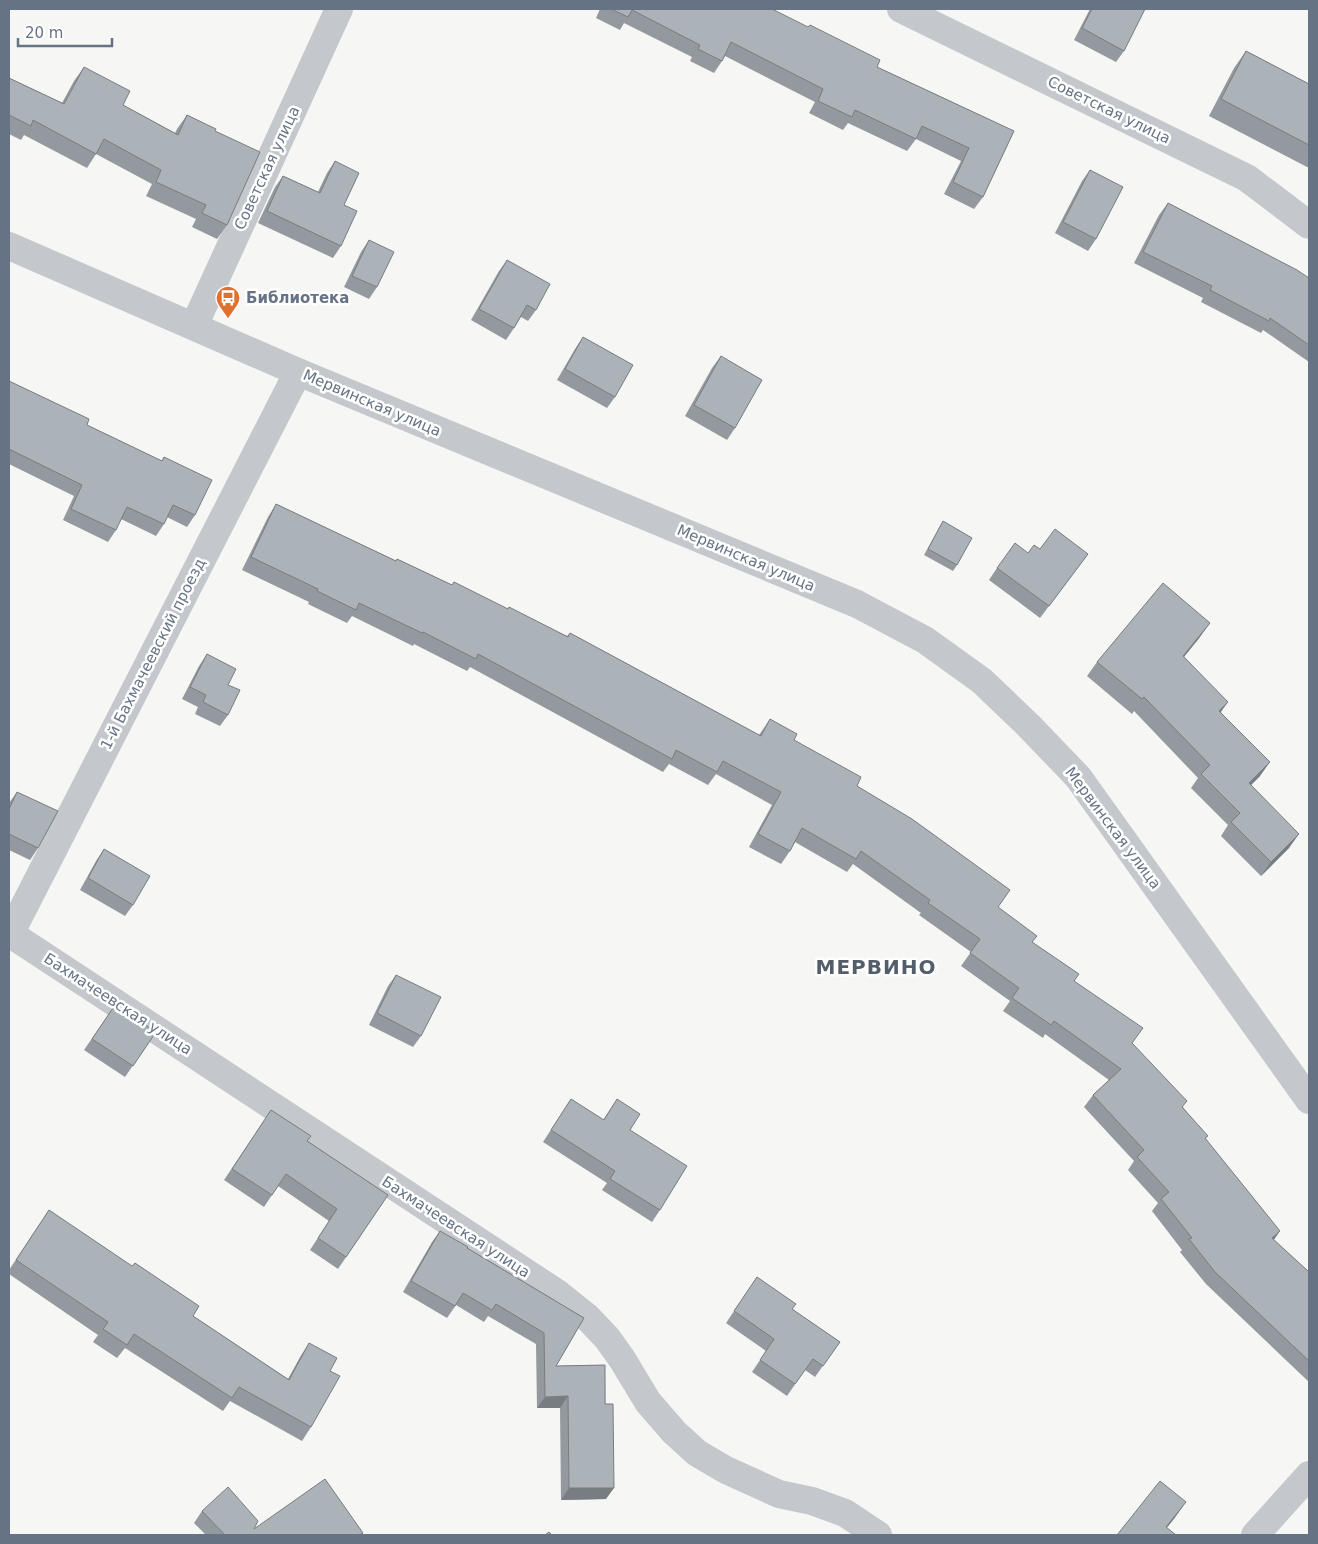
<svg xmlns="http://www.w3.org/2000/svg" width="1318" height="1544" viewBox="0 0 1318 1544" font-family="'DejaVu Sans',sans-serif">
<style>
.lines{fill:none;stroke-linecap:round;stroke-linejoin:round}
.minor{stroke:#c4c7cb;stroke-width:28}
.tertiary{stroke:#c4c7cb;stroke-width:28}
.wall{fill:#93999e}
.shaded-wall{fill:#787d81}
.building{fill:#abb2b8;stroke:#787d81}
.labels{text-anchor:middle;stroke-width:5;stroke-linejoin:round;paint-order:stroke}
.street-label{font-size:15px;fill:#667384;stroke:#fff}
.poi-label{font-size:15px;font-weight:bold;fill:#667384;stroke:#fff;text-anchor:start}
.district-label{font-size:20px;font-weight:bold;letter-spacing:1px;fill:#545d6a;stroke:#fff}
</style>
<rect width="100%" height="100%" fill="#f6f7f4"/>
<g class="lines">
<g class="minor">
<path d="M 901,9 L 1247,178 L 1309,225"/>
<path d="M 194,326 L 339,9"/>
<path d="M 9,933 L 557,1293 L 587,1317 L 607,1338 L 622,1359 L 648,1402 L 674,1432 L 697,1453 L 726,1470 L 779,1494 L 812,1501 L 845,1513 L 878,1535"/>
<path d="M 9,936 L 298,372"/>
<path d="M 1255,1535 L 1309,1475"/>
</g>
<path class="tertiary" d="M 9,246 L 298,372 L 857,604 L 925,640 L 982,681 L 1028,725 L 1078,777 L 1309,1100"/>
</g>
<g class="wall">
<path d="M 598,9 L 772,9 L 877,67 L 1014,131 L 983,197 L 974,209 L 944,194 L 961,161 L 916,139 L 907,151 L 848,123 L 843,130 L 809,113 L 815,102 L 725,56 L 722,61 L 714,73 L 690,61 L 692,57 L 624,23 L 620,30 L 596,18 L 600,9 Z"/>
<path d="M 1090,9 L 1145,9 L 1124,51 L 1116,62 L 1074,40 Z"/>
<path d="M 1246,51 L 1309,84 L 1309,168 L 1209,116 L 1234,68 Z"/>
<path d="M 84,67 L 123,105 L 175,133 L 177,129 L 187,115 L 215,131 L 227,225 L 217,239 L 192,227 L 196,219 L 146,196 L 152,184 L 96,154 L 87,168 L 24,135 L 21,140 L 9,134 L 9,78 L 62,103 L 74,81 Z"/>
<path d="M 335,161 L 344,205 L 341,246 L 333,258 L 258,223 L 275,187 L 283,176 L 318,192 L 327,173 Z"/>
<path d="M 1090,170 L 1096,239 L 1088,251 L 1055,233 L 1082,181 Z"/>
<path d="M 1168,203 L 1309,278 L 1309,362 L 1263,330 L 1261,333 L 1201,302 L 1203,298 L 1134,263 L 1159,215 Z"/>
<path d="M 369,240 L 377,287 L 369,299 L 344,287 L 361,252 Z"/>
<path d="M 507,260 L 536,310 L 528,321 L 521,317 L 514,328 L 506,340 L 471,320 L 499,271 Z"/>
<path d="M 583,337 L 615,397 L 607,408 L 557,380 L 575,349 Z"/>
<path d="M 721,356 L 735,428 L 727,440 L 685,416 L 712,368 Z"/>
<path d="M 9,381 L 87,425 L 162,461 L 164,457 L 195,515 L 187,527 L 167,517 L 164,524 L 156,536 L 121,519 L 116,530 L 108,542 L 63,520 L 74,496 L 9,464 Z"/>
<path d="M 276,504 L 396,561 L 397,559 L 452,585 L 454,582 L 507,609 L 567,636 L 570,633 L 759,735 L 770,719 L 794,740 L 857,786 L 998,907 L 1032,942 L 1074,981 L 1132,1043 L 1183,1107 L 1206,1139 L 1274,1240 L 1309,1272 L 1309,1382 L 1206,1284 L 1180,1252 L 1182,1250 L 1152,1211 L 1158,1203 L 1128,1170 L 1134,1161 L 1084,1107 L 1093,1095 L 1109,1080 L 1045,1034 L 1043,1038 L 1003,1011 L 1010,1001 L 961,966 L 971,952 L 919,915 L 921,913 L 853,864 L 847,872 L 795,842 L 790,851 L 781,864 L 749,847 L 772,805 L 716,774 L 708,785 L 669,764 L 663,772 L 470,667 L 467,671 L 414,644 L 413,646 L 352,616 L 347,623 L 308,604 L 309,602 L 242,570 L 268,517 Z"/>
<path d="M 943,521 L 957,565 L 953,571 L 924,555 Z"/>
<path d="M 1040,549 L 1088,554 L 1040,618 L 989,580 L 997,568 L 1028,553 Z"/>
<path d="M 1200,637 L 1184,657 L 1221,712 L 1260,776 L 1251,785 L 1289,848 L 1261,876 L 1221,836 L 1228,825 L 1191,788 L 1198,778 L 1134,711 L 1132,714 L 1087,676 L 1097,662 Z"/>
<path d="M 207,654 L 228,715 L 220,726 L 195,714 L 198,707 L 182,699 L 199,666 Z"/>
<path d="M 17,792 L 38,848 L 30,860 L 9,850 L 9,803 Z"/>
<path d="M 104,849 L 133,905 L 125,916 L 80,890 L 96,861 Z"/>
<path d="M 396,975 L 421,1036 L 413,1047 L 369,1025 L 388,986 Z"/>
<path d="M 115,1005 L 156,1032 L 125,1077 L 84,1050 Z"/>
<path d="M 571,1099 L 603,1120 L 617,1099 L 630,1130 L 660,1210 L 652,1222 L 602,1190 L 607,1183 L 543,1142 Z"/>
<path d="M 263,1122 L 307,1141 L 388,1195 L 338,1269 L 310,1250 L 329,1221 L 278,1186 L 264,1207 L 224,1180 Z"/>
<path d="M 49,1210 L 193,1316 L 288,1379 L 300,1357 L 309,1343 L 330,1371 L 311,1427 L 302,1441 L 230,1401 L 223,1411 L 125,1348 L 117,1358 L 93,1342 L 98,1335 L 9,1274 L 9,1270 Z"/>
<path d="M 440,1231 L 467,1248 L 584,1318 L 556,1366 L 605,1365 L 606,1499 L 561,1500 L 560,1408 L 537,1408 L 536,1344 L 488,1316 L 484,1322 L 456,1305 L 447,1318 L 403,1292 L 432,1242 Z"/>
<path d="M 757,1277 L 792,1309 L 840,1342 L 815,1377 L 805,1370 L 787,1396 L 752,1372 L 766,1351 L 726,1323 Z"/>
<path d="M 202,1511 L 254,1529 L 363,1533 L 361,1535 L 206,1535 L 194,1523 Z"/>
</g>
<g class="shaded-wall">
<path d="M 1210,623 L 1200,637 L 1173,670 L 1183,656 Z"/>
<path d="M 1228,702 L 1218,716 L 1219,711 Z"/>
<path d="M 1270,762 L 1260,776 L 1239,797 L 1249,783 Z"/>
<path d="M 1299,834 L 1289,848 L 1261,876 L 1271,862 Z"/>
<path d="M 1280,1231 L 1271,1244 L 1272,1238 Z"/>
<path d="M 568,1396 L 560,1408 L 537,1408 L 545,1397 Z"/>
<path d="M 569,1488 L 614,1488 L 606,1499 L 561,1500 Z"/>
<path d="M 1186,1502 L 1174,1519 L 1161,1535 L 1166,1527 Z"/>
</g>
<g class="building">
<path d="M 611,9 L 772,9 L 808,27 L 810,25 L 880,60 L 877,67 L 1014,131 L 983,197 L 953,182 L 969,148 L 922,126 L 916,139 L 855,110 L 852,117 L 818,101 L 823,89 L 731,42 L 722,61 L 698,49 L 700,45 L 632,10 L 628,17 Z"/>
<path d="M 1092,9 L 1145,9 L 1124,51 L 1082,28 Z"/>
<path d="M 1246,51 L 1309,84 L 1309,145 L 1221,99 Z"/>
<path d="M 84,67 L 130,91 L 123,105 L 178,135 L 187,115 L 216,129 L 215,131 L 260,152 L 227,225 L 202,213 L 206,205 L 156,182 L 161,170 L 104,139 L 96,154 L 33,120 L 31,126 L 9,115 L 9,78 L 64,104 Z"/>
<path d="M 335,161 L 359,173 L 344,205 L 357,211 L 341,246 L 267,211 L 283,176 L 320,193 Z"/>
<path d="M 1090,170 L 1123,187 L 1096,239 L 1063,222 Z"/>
<path d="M 1168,203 L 1297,270 L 1309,278 L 1309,345 L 1270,318 L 1269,321 L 1210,290 L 1212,286 L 1143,252 Z"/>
<path d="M 369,240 L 394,252 L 377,287 L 352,276 Z"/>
<path d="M 507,260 L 550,284 L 536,310 L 527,305 L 514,328 L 479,309 Z"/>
<path d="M 583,337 L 633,365 L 615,397 L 565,369 Z"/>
<path d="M 721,356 L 762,380 L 735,428 L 694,405 Z"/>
<path d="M 9,381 L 89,419 L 87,425 L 162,461 L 164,457 L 212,480 L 195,515 L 173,505 L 164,524 L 127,507 L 116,530 L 71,509 L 82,485 L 9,449 Z"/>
<path d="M 276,504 L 396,561 L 397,559 L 452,585 L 454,582 L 508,609 L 509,607 L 568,637 L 570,633 L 761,736 L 770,719 L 797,734 L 794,740 L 861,777 L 857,786 L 912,819 L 1010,890 L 998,907 L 1037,936 L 1032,942 L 1079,974 L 1074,981 L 1143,1028 L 1132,1043 L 1187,1101 L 1182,1107 L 1208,1136 L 1205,1138 L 1280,1231 L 1272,1238 L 1309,1272 L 1309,1361 L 1215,1272 L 1189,1239 L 1192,1238 L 1161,1199 L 1169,1192 L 1137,1157 L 1144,1150 L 1093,1095 L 1121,1069 L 1054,1021 L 1051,1025 L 1012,998 L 1019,988 L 970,953 L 980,939 L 928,903 L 930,900 L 861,851 L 856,859 L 802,828 L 790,851 L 758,834 L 781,792 L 723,761 L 717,772 L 676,750 L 672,759 L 478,654 L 476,659 L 423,632 L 422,633 L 359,603 L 356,610 L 317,591 L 318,589 L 251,557 Z"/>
<path d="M 943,521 L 972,538 L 957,565 L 928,549 Z"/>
<path d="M 1055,529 L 1088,554 L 1049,606 L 997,568 L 1015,543 L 1028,553 L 1034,545 L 1040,549 Z"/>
<path d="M 1163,583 L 1210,623 L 1183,656 L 1228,702 L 1219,711 L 1270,762 L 1249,783 L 1299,834 L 1271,862 L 1231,822 L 1240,813 L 1201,774 L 1210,765 L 1144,697 L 1142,699 L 1097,662 Z"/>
<path d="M 207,654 L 236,669 L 228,685 L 240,690 L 228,715 L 203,702 L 206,695 L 190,687 Z"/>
<path d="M 17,792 L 58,811 L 38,848 L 9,834 L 9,809 Z"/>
<path d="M 104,849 L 150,876 L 133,905 L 88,878 Z"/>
<path d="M 396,975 L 441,997 L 421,1036 L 377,1013 Z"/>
<path d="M 115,1005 L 156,1032 L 133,1066 L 92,1039 Z"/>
<path d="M 571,1099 L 604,1120 L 617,1099 L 640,1114 L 630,1130 L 687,1166 L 660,1210 L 610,1179 L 615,1171 L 551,1130 Z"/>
<path d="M 271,1110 L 311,1136 L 307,1141 L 388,1195 L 346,1257 L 318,1238 L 337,1209 L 286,1174 L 272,1195 L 232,1169 Z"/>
<path d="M 49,1210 L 132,1266 L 135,1263 L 199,1306 L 193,1316 L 289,1380 L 309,1343 L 337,1358 L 330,1371 L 340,1376 L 311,1427 L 239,1387 L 232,1398 L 134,1334 L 127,1345 L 103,1329 L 108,1322 L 16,1260 Z"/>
<path d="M 440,1231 L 468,1247 L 467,1248 L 584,1318 L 556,1366 L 605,1365 L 605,1404 L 613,1404 L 614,1488 L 569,1488 L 568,1396 L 545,1397 L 544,1333 L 496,1304 L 492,1310 L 463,1293 L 455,1306 L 411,1281 Z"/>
<path d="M 757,1277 L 796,1304 L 792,1309 L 840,1342 L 823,1366 L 813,1359 L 795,1384 L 760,1360 L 774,1339 L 734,1311 Z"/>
<path d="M 325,1479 L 363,1533 L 359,1535 L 225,1535 L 202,1511 L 228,1487 L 258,1521 L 254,1529 Z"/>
<path d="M 1160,1481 L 1186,1502 L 1166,1527 L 1176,1535 L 1117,1535 Z"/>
<path d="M 549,1532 L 552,1535 L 545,1535 Z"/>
</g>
<defs>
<symbol id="bus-pin" viewBox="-11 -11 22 30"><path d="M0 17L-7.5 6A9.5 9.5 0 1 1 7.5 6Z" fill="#e0702b" stroke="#fff"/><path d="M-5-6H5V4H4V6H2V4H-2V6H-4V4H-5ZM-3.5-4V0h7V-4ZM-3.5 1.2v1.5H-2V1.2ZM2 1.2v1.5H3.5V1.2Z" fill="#fff"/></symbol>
</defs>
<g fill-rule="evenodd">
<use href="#bus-pin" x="214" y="284" width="28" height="38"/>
</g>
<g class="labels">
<g class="street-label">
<text transform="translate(1109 110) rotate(26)" y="5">Советская улица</text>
<text transform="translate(267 168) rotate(-65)" y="5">Советская улица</text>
<text transform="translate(372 403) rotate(23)" y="5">Мервинская улица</text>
<text transform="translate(746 558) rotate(23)" y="5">Мервинская улица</text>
<text transform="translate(153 654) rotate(-63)" y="5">1-й Бахмачеевский проезд</text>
<text transform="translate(1113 828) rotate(53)" y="5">Мервинская улица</text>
<text transform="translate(118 1004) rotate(33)" y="5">Бахмачеевская улица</text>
<text transform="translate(456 1227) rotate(33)" y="5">Бахмачеевская улица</text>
</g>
<g class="poi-label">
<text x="246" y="303">Библиотека</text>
</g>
<g class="district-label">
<text x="876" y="974">МЕРВИНО</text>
</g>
</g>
<rect width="1318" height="1544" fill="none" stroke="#667384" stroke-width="20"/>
<path d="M18 38v8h94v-8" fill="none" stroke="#667384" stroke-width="2.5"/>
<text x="25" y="38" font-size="15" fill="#667384" stroke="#ffffff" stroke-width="4" paint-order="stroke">20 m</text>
</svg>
